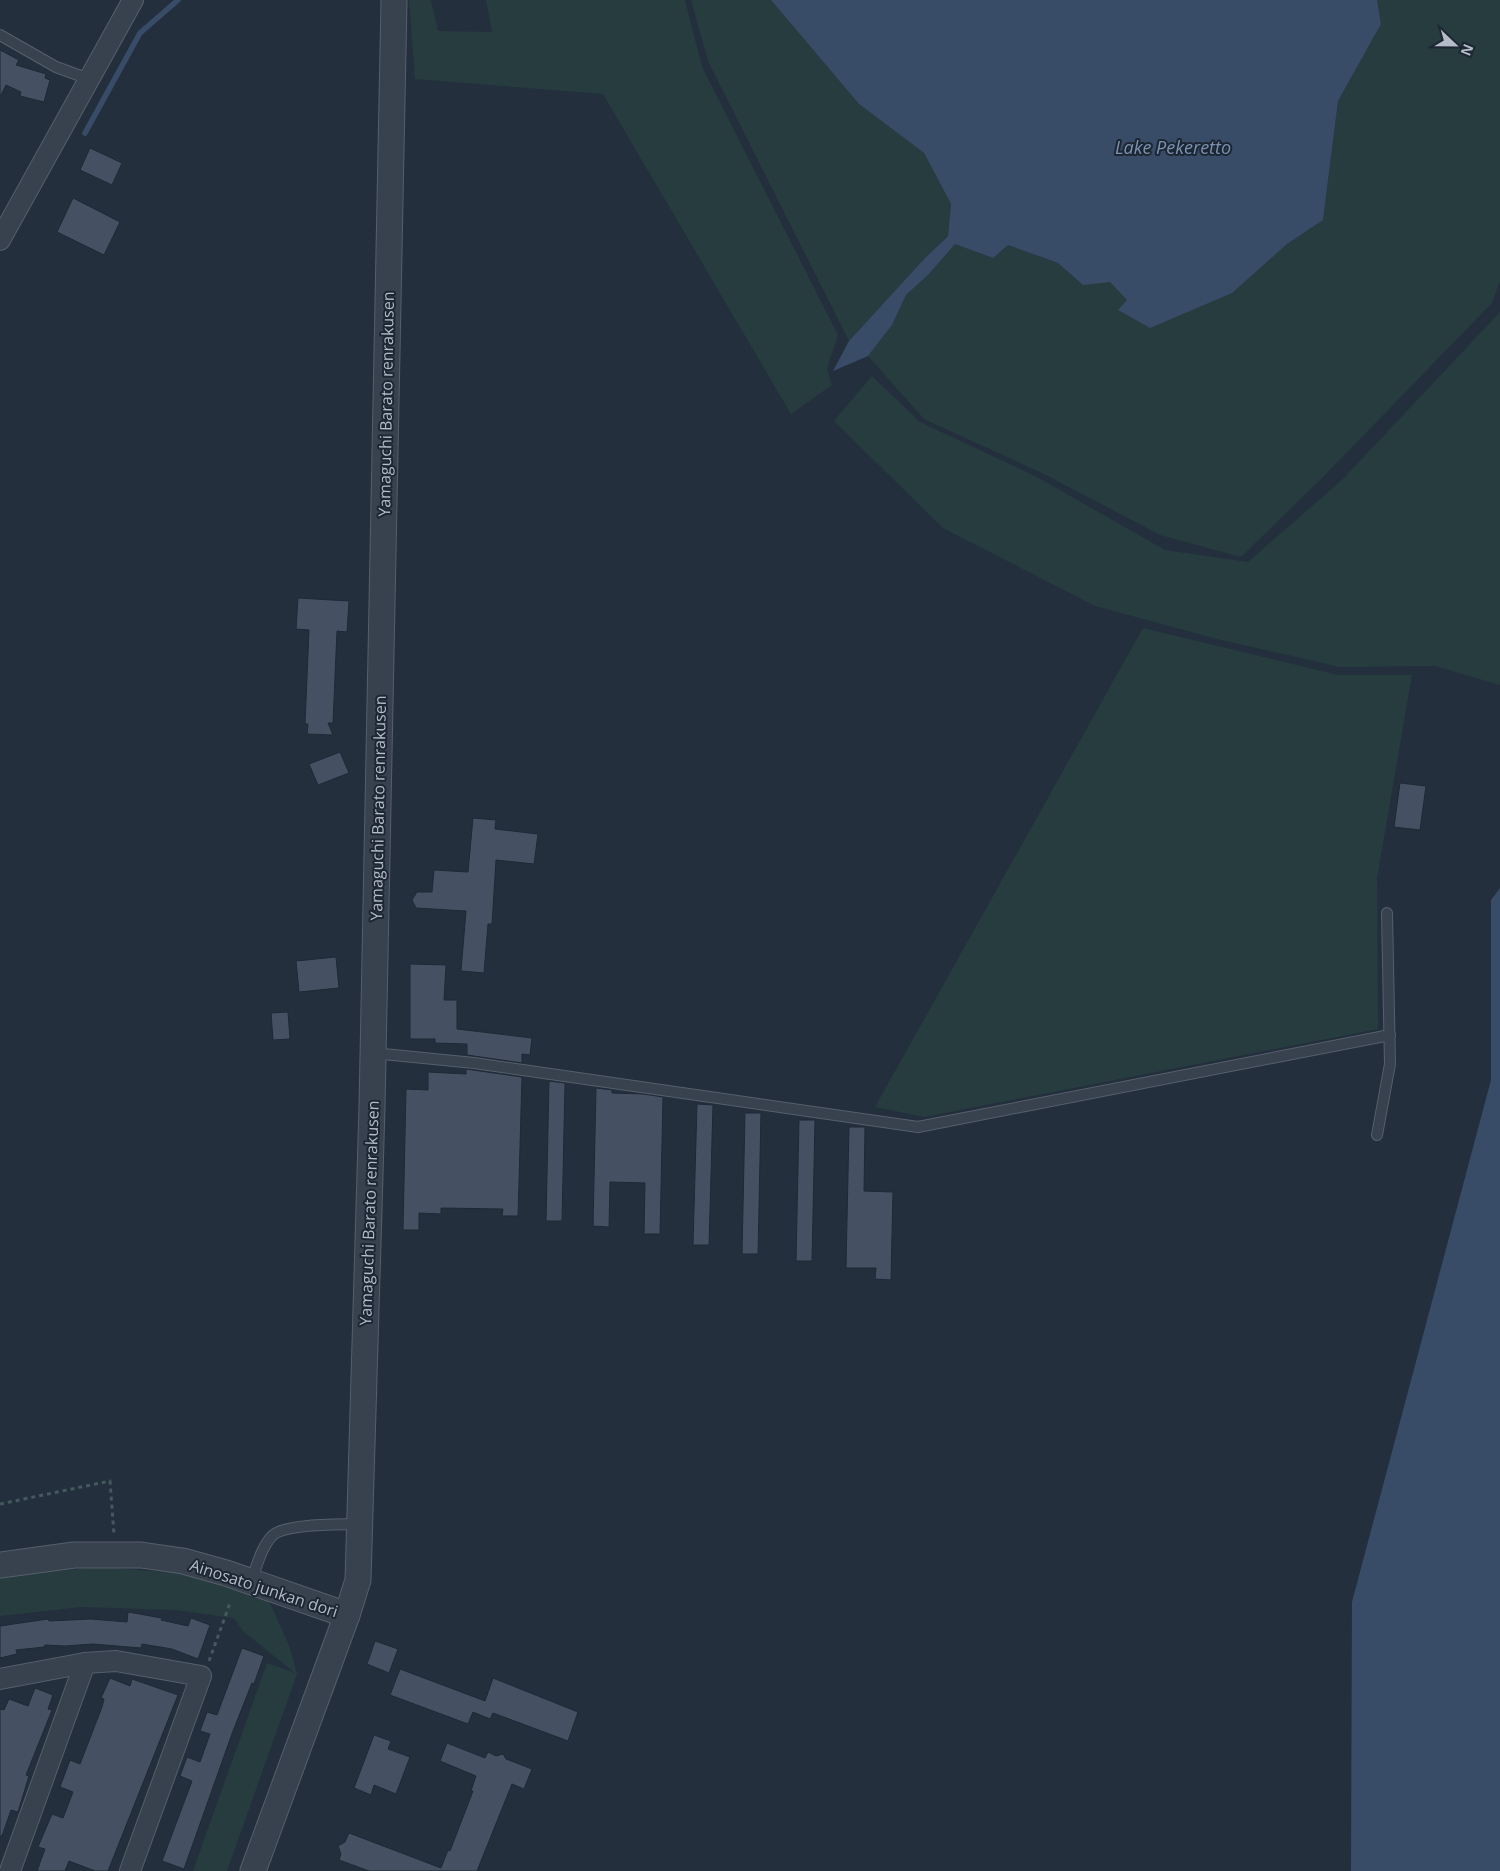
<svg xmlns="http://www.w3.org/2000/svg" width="1500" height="1871" viewBox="0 0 1500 1871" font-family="'Open Sans',sans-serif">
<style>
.green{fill:#263c3f}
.water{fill:#394c67}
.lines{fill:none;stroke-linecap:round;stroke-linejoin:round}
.stream{stroke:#394c67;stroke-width:5.5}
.building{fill:#455162;stroke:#1f2835}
.service-casing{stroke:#565f6c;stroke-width:12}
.minor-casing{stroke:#565f6c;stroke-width:22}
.tertiary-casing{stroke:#565f6c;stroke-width:27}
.path{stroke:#44595c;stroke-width:3;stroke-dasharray:4 4;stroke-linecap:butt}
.service{stroke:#38414e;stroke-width:10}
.minor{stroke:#38414e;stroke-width:20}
.tertiary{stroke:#38414e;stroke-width:25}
.labels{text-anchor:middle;stroke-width:4;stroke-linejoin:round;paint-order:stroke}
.street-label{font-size:16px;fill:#b4bcc9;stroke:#1d2633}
.water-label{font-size:18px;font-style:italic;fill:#7c92b1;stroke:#1d2633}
</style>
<rect width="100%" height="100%" fill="#242f3e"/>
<g class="green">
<path d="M 409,0 L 431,0 L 438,31 L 492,32 L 486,0 L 685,0 L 702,67 L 838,335 L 827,368 L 832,385 L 791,414 L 603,94 L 415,79 Z"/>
<path d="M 691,0 L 771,0 L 859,104 L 924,153 L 951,204 L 948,235 L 925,258 L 849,341 L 708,61 Z"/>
<path d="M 1377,0 L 1500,0 L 1500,281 L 1492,303 L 1323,477 L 1241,557 L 1160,535 L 1044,474 L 924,419 L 868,356 L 892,325 L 906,295 L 929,274 L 955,244 L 993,258 L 1008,245 L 1058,263 L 1083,285 L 1110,281 L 1127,300 L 1119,310 L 1287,244 L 1323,220 L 1338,101 L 1381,24 Z"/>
<path d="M 1500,312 L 1500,685 L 1435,666 L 1340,667 L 1217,639 L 1095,606 L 943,528 L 834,421 L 872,376 L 920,422 L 1037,477 L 1165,550 L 1248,562 L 1342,480 Z"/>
<path d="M 1143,628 L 1338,675 L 1412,675 L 1377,878 L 1378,1029 L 924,1117 L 875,1107 Z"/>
<path d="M 100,1567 L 192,1574 L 264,1595 L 272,1607 L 290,1648 L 297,1674 L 227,1871 L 193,1871 L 267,1663 L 295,1673 L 243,1631 L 234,1618 L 175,1610 L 81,1607 L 0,1616 L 0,1576 Z"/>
</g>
<g class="water">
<path d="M 771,0 L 1377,0 L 1381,24 L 1338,101 L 1323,220 L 1287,244 L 1232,293 L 1150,328 L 1118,310 L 1127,300 L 1110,282 L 1083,285 L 1058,263 L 1008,245 L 993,258 L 955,244 L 929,274 L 906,295 L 892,325 L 868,356 L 833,371 L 849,341 L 925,258 L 948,236 L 951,204 L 924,153 L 859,104 Z"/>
<path d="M 1500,888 L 1500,1871 L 1351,1871 L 1352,1602 L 1491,1080 L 1491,900 Z"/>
</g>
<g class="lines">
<path class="stream" d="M 85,133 L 140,33 L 178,0"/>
</g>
<g class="building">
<path d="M 0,50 L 19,60 L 16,65 L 46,74 L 45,78 L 50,80 L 44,102 L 20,96 L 21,92 L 6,85 L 0,97 Z"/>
<path d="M 90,148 L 122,163 L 112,185 L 80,170 Z"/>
<path d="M 73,198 L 120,222 L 104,255 L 57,232 Z"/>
<path d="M 298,598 L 349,601 L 347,632 L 337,631 L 333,723 L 328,723 L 333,735 L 307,734 L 308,724 L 305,724 L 309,630 L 296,629 Z"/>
<path d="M 340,752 L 349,773 L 318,785 L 309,764 Z"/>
<path d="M 1400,783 L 1426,786 L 1420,830 L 1394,827 Z"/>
<path d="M 473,818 L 496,820 L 495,829 L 538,834 L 534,864 L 496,860 L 492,924 L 488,924 L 484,973 L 461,971 L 466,911 L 416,908 L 412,900 L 417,892 L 432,892 L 434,870 L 468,872 Z"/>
<path d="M 336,957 L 339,988 L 299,992 L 296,961 Z"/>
<path d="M 410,964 L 446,965 L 444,1000 L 457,1000 L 457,1029 L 532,1038 L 530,1055 L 522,1054 L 522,1063 L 467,1055 L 467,1044 L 435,1043 L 435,1039 L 410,1039 Z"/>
<path d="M 288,1012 L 290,1039 L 273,1040 L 271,1013 Z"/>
<path d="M 466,1069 L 522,1077 L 518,1216 L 502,1216 L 503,1209 L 441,1208 L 441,1214 L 419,1213 L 419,1230 L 403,1230 L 406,1089 L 428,1090 L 428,1072 L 466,1074 Z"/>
<path d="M 549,1081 L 565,1083 L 562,1221 L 546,1221 Z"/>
<path d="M 596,1088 L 612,1090 L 612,1093 L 643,1094 L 663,1097 L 660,1234 L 644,1234 L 645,1183 L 610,1182 L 609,1227 L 593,1226 Z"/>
<path d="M 697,1104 L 713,1105 L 709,1245 L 693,1245 Z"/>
<path d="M 745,1113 L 761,1113 L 758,1254 L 742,1254 Z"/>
<path d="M 799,1120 L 815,1120 L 812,1261 L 796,1261 Z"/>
<path d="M 849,1127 L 865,1127 L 864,1191 L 893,1192 L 891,1280 L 875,1279 L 876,1268 L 846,1268 Z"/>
<path d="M 128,1612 L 162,1618 L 161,1620 L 188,1626 L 191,1618 L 210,1625 L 198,1659 L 172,1649 L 142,1644 L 141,1648 L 93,1644 L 65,1646 L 45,1645 L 44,1647 L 16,1650 L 17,1654 L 0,1658 L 0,1626 L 48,1619 L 49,1621 L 91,1619 L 127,1622 Z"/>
<path d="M 375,1641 L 398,1649 L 389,1673 L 367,1664 Z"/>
<path d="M 242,1648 L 264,1656 L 254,1684 L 252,1683 L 233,1731 L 184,1869 L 162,1861 L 192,1781 L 180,1776 L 187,1757 L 200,1762 L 210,1734 L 200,1731 L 207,1712 L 217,1715 Z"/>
<path d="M 400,1669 L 485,1701 L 493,1678 L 578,1712 L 568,1741 L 493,1713 L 490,1719 L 473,1712 L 468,1724 L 390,1695 Z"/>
<path d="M 110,1678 L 130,1686 L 132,1679 L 178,1695 L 108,1871 L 95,1871 L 69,1861 L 65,1871 L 37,1871 L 45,1849 L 38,1847 L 52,1814 L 63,1818 L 73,1792 L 60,1787 L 70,1760 L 80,1764 L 102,1707 L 104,1699 L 101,1698 Z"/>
<path d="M 35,1688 L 53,1695 L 48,1709 L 52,1710 L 26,1775 L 29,1776 L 18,1812 L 11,1810 L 2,1836 L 0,1836 L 0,1709 L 4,1710 L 9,1699 L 28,1706 Z"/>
<path d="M 374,1735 L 391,1741 L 388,1749 L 410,1757 L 396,1794 L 374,1785 L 371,1795 L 354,1788 Z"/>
<path d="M 447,1743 L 485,1758 L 488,1752 L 496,1756 L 503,1754 L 506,1759 L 532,1769 L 524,1789 L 512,1784 L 477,1871 L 369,1871 L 339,1860 L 341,1854 L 338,1846 L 345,1842 L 349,1833 L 441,1868 L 448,1850 L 450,1851 L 473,1791 L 471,1791 L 476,1776 L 440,1761 Z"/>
</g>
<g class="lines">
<defs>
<g id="service">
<path d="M 0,35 L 56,67 L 89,79"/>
<path d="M 373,1053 L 474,1063 L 918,1127 L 1390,1035"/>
<path d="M 1377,1135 L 1390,1064 L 1387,913"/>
<path d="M 251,1581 C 257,1566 261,1548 272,1536 C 285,1523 341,1525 360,1524"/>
</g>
<g id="minor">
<path d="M 0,240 L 133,0"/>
<path d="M 0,1679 L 85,1663 L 116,1661 L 201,1676 L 130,1871"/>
<path d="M 10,1871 L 85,1663"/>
</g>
<g id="tertiary">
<path d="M 0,1565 L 74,1555 L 141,1555 L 183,1561 L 226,1573 L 347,1615"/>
<path d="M 253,1871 L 347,1615 L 358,1580 L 372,1107 L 394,0"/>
</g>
</defs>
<use href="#service" class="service-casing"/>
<use href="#minor" class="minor-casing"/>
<use href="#tertiary" class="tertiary-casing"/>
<g class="path">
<path d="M 0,1504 L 110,1481 L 114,1535"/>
<path d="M 209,1661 L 230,1603"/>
</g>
<use href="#service" class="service"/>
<use href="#minor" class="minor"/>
<use href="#tertiary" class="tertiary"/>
</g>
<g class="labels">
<g class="street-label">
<text transform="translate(386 404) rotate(-89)" y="6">Yamaguchi Barato renrakusen</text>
<text transform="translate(378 808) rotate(-89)" y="6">Yamaguchi Barato renrakusen</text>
<text transform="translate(369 1213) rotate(-88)" y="6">Yamaguchi Barato renrakusen</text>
<text transform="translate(264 1588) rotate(18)" y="6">Ainosato junkan dori</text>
</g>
<g class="water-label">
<text x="1173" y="154">Lake Pekeretto</text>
</g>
</g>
<g transform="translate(1455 45) rotate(112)" stroke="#1d2633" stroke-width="4" paint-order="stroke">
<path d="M0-4L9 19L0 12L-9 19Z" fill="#b4bcc9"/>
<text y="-8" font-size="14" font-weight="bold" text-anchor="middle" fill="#b4bcc9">N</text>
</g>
</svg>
